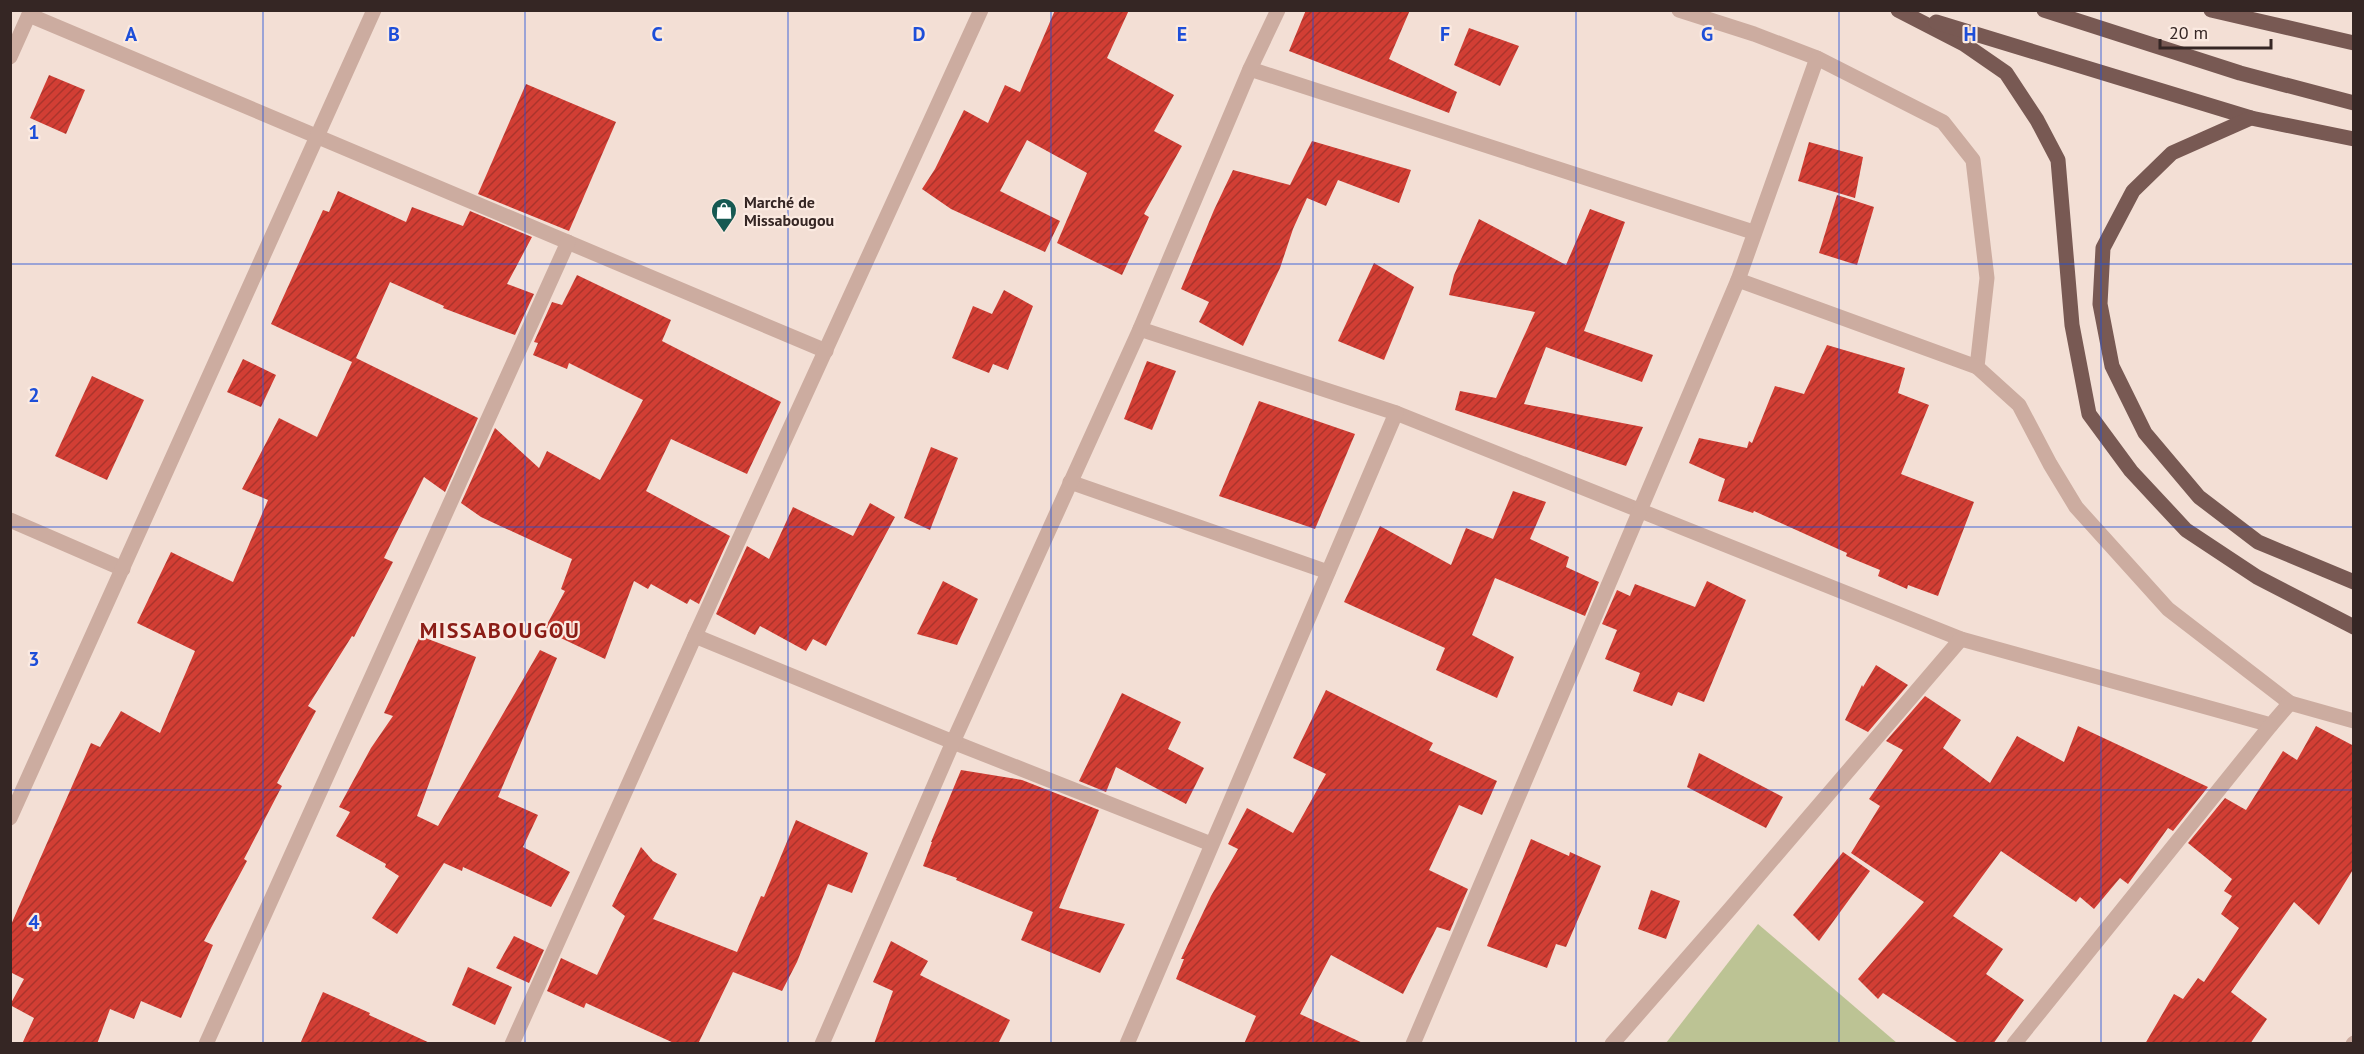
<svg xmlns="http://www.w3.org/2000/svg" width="2364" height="1054" viewBox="0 0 2364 1054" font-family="'PT Sans',sans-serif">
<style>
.grass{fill:#bcc394}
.building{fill:url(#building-hatch)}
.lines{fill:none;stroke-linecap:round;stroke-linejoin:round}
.minor{stroke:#ccaca0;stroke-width:15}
.primary{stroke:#785953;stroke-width:15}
.grid{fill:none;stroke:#1d4ed8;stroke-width:1.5;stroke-opacity:0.55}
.labels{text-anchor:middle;stroke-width:4.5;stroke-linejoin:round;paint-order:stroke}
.poi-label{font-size:16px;font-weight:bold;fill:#352624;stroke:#fbeae1;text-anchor:start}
.district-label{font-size:22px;font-weight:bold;letter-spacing:1.5px;fill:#8b1d16;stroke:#fbeae1}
.grid-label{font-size:20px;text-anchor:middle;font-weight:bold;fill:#1d4ed8;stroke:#fbeae1;stroke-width:4.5;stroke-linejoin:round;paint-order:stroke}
</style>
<defs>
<pattern id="building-hatch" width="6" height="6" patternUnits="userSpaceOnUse" patternTransform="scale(1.5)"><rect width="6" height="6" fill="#d23e34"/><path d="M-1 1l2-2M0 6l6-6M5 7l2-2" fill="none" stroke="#ab342c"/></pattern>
</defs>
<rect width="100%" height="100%" fill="#f3dfd5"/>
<path class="grass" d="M 1758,924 L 1897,1043 L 1666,1043 Z"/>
<g class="building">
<path d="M 1055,10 L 1129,10 L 1107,58 L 1174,95 L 1154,131 L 1182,146 L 1144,214 L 1149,217 L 1122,275 L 1057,243 L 1087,173 L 1027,140 L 1000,191 L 1060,221 L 1045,252 L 951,209 L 922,189 L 935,169 L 964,110 L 988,123 L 1005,85 L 1020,92 Z"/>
<path d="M 1306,10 L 1410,10 L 1389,59 L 1457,92 L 1449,113 L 1289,51 Z"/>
<path d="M 1469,28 L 1519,46 L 1500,86 L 1454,65 Z"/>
<path d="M 49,75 L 85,90 L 66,134 L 30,118 Z"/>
<path d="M 526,84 L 616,122 L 569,231 L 478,194 Z"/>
<path d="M 1312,141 L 1411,170 L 1399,203 L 1338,180 L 1326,206 L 1307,198 L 1293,229 L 1280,268 L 1243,346 L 1199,322 L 1209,302 L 1181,289 L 1214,210 L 1233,170 L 1290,185 Z"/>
<path d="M 1809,142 L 1863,157 L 1855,198 L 1798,181 Z"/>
<path d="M 338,191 L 406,222 L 412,207 L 463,226 L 470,211 L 532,237 L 507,284 L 534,294 L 515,335 L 443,308 L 444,306 L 390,282 L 356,358 L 478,418 L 445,492 L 424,477 L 384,558 L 393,562 L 354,637 L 352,636 L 308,706 L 316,711 L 277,783 L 282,786 L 244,859 L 247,861 L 204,941 L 213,945 L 181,1018 L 141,1001 L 134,1019 L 110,1009 L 97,1044 L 22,1044 L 34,1018 L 10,1005 L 24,979 L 10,972 L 10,927 L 91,743 L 100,747 L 121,711 L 160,733 L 195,651 L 137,623 L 171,552 L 233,582 L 268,500 L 242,489 L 279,418 L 317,437 L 352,362 L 271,324 L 323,210 L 329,212 Z"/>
<path d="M 1837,195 L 1874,207 L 1857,265 L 1819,253 Z"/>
<path d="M 1590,209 L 1625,222 L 1584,331 L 1653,355 L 1642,382 L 1546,347 L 1524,404 L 1643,427 L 1626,466 L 1455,410 L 1460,391 L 1496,398 L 1535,312 L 1449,295 L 1454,275 L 1479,219 L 1566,265 Z"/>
<path d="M 1374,263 L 1414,287 L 1384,360 L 1338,341 Z"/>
<path d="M 577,275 L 671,320 L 662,341 L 781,402 L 747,474 L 671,439 L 646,491 L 730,536 L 699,604 L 690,599 L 687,604 L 651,584 L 648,589 L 634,581 L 605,659 L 544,630 L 565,591 L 561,589 L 572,559 L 481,517 L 461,503 L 495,428 L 539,468 L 547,451 L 600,480 L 643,400 L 569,363 L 567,369 L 533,355 L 538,343 L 534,342 L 552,302 L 562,305 Z"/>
<path d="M 1004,290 L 1033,306 L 1008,370 L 993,364 L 989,373 L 952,358 L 973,306 L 992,314 Z"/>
<path d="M 1827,345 L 1905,368 L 1898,393 L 1929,405 L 1901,474 L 1974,502 L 1938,596 L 1908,585 L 1907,589 L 1878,576 L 1880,570 L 1846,556 L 1847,553 L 1754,511 L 1753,513 L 1718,501 L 1725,479 L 1689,463 L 1699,438 L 1747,448 L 1749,441 L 1752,443 L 1775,386 L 1804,394 Z"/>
<path d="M 243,359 L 276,375 L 261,407 L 227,392 Z"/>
<path d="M 1147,361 L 1176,371 L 1152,430 L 1124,419 Z"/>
<path d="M 92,376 L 144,400 L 107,480 L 55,456 Z"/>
<path d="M 1259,401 L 1355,434 L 1315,529 L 1219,496 Z"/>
<path d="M 931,447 L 958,458 L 930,530 L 904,518 Z"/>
<path d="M 1513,491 L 1546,502 L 1530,539 L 1569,557 L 1566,567 L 1599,582 L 1585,616 L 1495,578 L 1472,635 L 1514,657 L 1497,698 L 1436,670 L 1445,648 L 1344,602 L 1380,526 L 1451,565 L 1466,528 L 1493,539 Z"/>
<path d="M 870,503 L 895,517 L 826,646 L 813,639 L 806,651 L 760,626 L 755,635 L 716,614 L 747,546 L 769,559 L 793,507 L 853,536 Z"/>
<path d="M 943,581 L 978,599 L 957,645 L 917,634 Z"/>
<path d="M 1707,581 L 1746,600 L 1704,702 L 1678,692 L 1672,706 L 1633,691 L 1640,673 L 1605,659 L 1617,630 L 1602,624 L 1617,590 L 1630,596 L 1635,584 L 1695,607 Z"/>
<path d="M 420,636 L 476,657 L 417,816 L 438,826 L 540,650 L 557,658 L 498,797 L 538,815 L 523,847 L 570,872 L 551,907 L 463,867 L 462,871 L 444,863 L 397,934 L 372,918 L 399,876 L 385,867 L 386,864 L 336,836 L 350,812 L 339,807 L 371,748 L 393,716 L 384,713 Z"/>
<path d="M 1876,665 L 1908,685 L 1868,732 L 1845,720 L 1862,685 L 1863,687 Z"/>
<path d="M 1326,690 L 1433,743 L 1429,750 L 1497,781 L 1482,815 L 1459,805 L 1429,870 L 1468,889 L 1450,931 L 1437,927 L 1403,994 L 1331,955 L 1300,1014 L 1365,1044 L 1244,1044 L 1256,1016 L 1176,979 L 1184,959 L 1181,959 L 1211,896 L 1238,849 L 1228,844 L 1247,808 L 1293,833 L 1326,774 L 1293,758 Z"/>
<path d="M 1122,693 L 1181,722 L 1168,749 L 1204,768 L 1186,804 L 1116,767 L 1106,792 L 1079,781 Z"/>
<path d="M 1925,696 L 1961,720 L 1943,748 L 1990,783 L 2017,736 L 2064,762 L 2078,726 L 2208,787 L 2173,831 L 2168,828 L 2128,884 L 2120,878 L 2094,909 L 2080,897 L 2076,902 L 2001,851 L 1953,916 L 2003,949 L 1986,974 L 2024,1000 L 1993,1044 L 1960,1044 L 1883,993 L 1878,999 L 1858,979 L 1924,902 L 1851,853 L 1880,806 L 1869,799 L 1903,750 L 1886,741 Z"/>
<path d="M 2316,726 L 2354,746 L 2354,868 L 2319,925 L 2294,902 L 2231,992 L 2267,1019 L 2250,1044 L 2145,1044 L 2174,994 L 2183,999 L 2198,978 L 2204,982 L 2239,928 L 2221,914 L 2232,896 L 2224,891 L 2232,879 L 2188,843 L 2225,798 L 2246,810 L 2283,751 L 2297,760 Z"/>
<path d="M 1699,753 L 1783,797 L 1766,828 L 1687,787 Z"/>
<path d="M 961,770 L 1022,780 L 1099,810 L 1059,908 L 1125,924 L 1100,973 L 1021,940 L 1033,912 L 956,880 L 957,878 L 923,866 L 932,842 L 931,842 Z"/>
<path d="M 796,820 L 868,853 L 852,893 L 828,884 L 797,962 L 782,991 L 733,972 L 698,1044 L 676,1044 L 586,1003 L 584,1008 L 547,991 L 561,958 L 597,975 L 625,916 L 612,906 L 641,847 L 653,861 L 677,874 L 653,919 L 737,952 L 761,896 L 764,897 Z"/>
<path d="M 1531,839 L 1569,856 L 1570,852 L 1601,866 L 1566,947 L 1556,944 L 1547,968 L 1487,946 Z"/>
<path d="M 1843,852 L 1870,871 L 1819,941 L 1793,915 Z"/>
<path d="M 1651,890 L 1680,901 L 1666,939 L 1638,929 Z"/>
<path d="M 514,936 L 544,950 L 529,983 L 496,968 Z"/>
<path d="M 891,941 L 928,961 L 920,975 L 1010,1020 L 998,1044 L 874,1044 L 893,991 L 873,982 Z"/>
<path d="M 468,967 L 512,987 L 495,1025 L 452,1005 Z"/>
<path d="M 323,992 L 370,1013 L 369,1015 L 432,1044 L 300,1044 Z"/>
</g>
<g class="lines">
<g class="minor">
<path d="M 1679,10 L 1754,34 L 1817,58 L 1943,122 L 1973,160 L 1987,278 L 1977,367 L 2019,405 L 2050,464 L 2076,507 L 2168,609 L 2290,703"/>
<path d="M 29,15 L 826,351"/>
<path d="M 10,57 L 31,10"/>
<path d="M 1250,69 L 1753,232"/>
<path d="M 1738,280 L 1977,367"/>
<path d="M 1140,329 L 1396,413 L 1961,639 L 2271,725 L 2290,703 L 2354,721"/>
<path d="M 1070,482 L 1328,572"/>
<path d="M 10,520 L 123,569"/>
<path d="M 695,636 L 953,742 L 1211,844"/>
<path d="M 10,818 L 374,10"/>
<path d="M 206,1044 L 568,242"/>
<path d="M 512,1044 L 695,636 L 981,10"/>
<path d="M 822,1044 L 953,742 L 1140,329 L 1250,69 L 1278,10"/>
<path d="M 1127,1044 L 1396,413"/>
<path d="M 1413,1044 L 1738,280 L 1817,58"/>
<path d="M 1612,1044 L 1730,909 L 1961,639"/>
<path d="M 2014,1044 L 2271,725"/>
<path d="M 2353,1044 L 2354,1043"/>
</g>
<g class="primary">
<path d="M 1898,10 L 1964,44 L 2006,73 L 2037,120 L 2058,160 L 2072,325 L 2089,414 L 2131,471 L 2186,530 L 2257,577 L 2354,627"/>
<path d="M 2044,10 L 2240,73 L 2354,103"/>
<path d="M 2211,10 L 2354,43"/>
<path d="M 1936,22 L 2251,118"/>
<path d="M 2354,139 L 2251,118 L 2172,153 L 2133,191 L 2103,248 L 2100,304 L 2112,366 L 2145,433 L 2199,497 L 2258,542 L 2354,582"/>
</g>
</g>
<path class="grid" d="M 263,10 L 263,1044M 525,10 L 525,1044M 788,10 L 788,1044M 1051,10 L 1051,1044M 1313,10 L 1313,1044M 1576,10 L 1576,1044M 1839,10 L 1839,1044M 2101,10 L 2101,1044M 10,264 L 2354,264M 10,527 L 2354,527M 10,790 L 2354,790"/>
<defs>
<symbol id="shop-pin" viewBox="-11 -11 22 30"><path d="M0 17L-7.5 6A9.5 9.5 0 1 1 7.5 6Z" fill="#165952" stroke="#fbeae1"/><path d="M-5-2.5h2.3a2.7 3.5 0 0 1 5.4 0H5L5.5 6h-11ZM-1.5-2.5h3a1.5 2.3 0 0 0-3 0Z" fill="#fff"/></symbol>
</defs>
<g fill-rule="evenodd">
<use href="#shop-pin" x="709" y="196" width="30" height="40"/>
</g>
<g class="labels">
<g class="poi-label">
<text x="744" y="208">Marché de<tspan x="744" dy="18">Missabougou</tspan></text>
</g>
<g class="district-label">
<text x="500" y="638">MISSABOUGOU</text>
</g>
</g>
<g class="grid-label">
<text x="131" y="41">A</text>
<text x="394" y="41">B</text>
<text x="657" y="41">C</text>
<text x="919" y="41">D</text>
<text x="1182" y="41">E</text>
<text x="1445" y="41">F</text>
<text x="1707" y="41">G</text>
<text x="1970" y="41">H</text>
<text x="34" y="139">1</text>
<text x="34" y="402">2</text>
<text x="34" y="666">3</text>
<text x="34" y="929">4</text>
</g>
<rect width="2364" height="1054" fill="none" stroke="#352624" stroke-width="24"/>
<path d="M2160 39v9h111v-9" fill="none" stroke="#352624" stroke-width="3"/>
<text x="2169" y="39" font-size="18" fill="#352624" stroke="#fbeae1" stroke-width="4.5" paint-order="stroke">20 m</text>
</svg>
